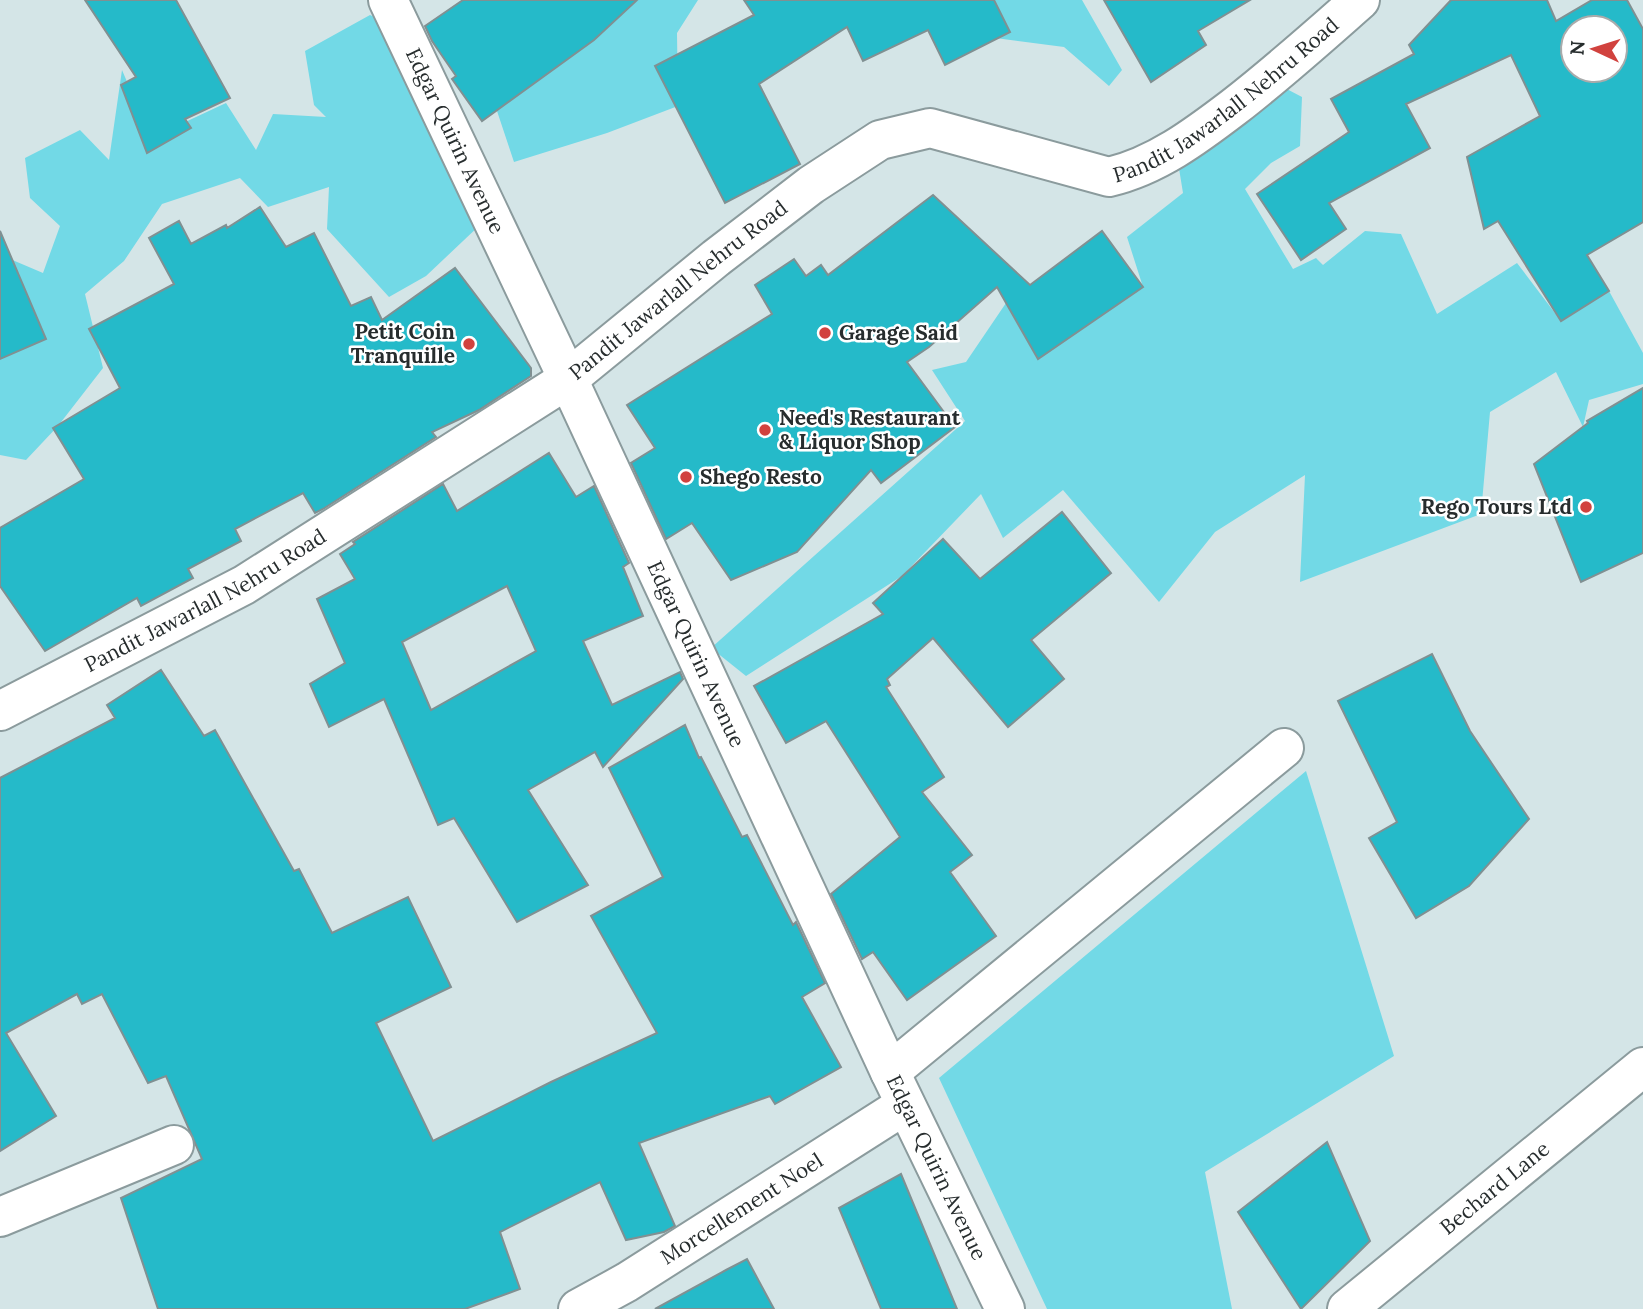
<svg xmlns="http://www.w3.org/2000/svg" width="1643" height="1309" viewBox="0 0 1643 1309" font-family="Lora,serif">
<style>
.green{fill:#72d9e6}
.building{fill:#25bac9;stroke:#809092;stroke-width:2;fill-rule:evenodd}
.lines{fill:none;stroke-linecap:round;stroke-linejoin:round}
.minor-casing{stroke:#8b9b9d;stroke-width:42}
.minor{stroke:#fff;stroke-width:38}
.poi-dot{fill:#d1423e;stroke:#fff;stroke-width:2.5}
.labels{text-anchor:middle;stroke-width:5;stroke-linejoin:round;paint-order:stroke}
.street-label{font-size:21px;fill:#272d2e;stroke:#fff}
.poi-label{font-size:21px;font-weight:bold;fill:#272d2e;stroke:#fff;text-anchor:start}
</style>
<rect width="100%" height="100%" fill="#d4e5e7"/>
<g class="green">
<path d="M 638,0 L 698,0 L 677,33 L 678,106 L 607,133 L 514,162 L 496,108 Z"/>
<path d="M 981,0 L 1082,0 L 1122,70 L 1109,86 L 1064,47 L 988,37 Z"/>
<path d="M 370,15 L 415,35 L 481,224 L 426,276 L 389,297 L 327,229 L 329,187 L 268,207 L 240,178 L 162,204 L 124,261 L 85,294 L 103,368 L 58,426 L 26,460 L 0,455 L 0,327 L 3,256 L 43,273 L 60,226 L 30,198 L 25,158 L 80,130 L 109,160 L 122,70 L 151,138 L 226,103 L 256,150 L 273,114 L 326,117 L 314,105 L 305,51 Z"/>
<path d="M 1258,74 L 1302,97 L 1300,146 L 1271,163 L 1245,189 L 1293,269 L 1316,258 L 1323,265 L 1365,231 L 1401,234 L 1437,314 L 1517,263 L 1561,321 L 1609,291 L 1643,353 L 1643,384 L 1589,400 L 1583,427 L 1556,372 L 1490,412 L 1481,514 L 1300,582 L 1305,475 L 1215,532 L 1159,602 L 1063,490 L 1003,538 L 981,494 L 902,576 L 746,676 L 711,648 L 965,421 L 932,370 L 966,362 L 1006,303 L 1038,358 L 1143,287 L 1127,237 L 1183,193 L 1176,150 Z"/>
<path d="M 1306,771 L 1394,1056 L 1205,1172 L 1232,1309 L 1047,1309 L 939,1078 Z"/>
</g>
<g class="building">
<path d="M 85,0 L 176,0 L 230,98 L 185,119 L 191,128 L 147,153 L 121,85 L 136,77 Z"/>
<path d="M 463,0 L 637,0 L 594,40 L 482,121 L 452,79 L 456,76 L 432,41 L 425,26 Z"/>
<path d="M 744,0 L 994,0 L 1010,32 L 945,65 L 928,30 L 863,61 L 847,27 L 759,84 L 800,164 L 725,203 L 655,66 L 754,15 Z"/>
<path d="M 1104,0 L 1250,0 L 1198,31 L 1206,45 L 1151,82 Z"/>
<path d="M 1451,0 L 1547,0 L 1556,21 L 1592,0 L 1627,0 L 1643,29 L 1643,222 L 1587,255 L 1609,291 L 1561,321 L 1498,221 L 1484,229 L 1467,157 L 1540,116 L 1511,55 L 1406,104 L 1430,148 L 1329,203 L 1346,229 L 1301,260 L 1257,194 L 1349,132 L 1331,99 L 1414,54 L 1409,45 ZM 1573,28 L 1615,28 L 1615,70 L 1573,70 Z"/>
<path d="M 933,195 L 1030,285 L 1102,231 L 1143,287 L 1038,359 L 997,287 L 929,347 L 907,362 L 955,427 L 881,483 L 871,470 L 797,552 L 731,580 L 692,523 L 666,539 L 631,463 L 655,448 L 627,405 L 772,314 L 755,285 L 794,259 L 806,276 L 821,265 L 828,275 Z"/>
<path d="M 260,207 L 286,247 L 314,233 L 351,306 L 371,297 L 382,320 L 455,268 L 531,368 L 531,376 L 479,410 L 432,432 L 436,437 L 323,509 L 315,513 L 303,493 L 235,529 L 241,541 L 188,569 L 193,578 L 141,606 L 137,598 L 45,651 L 0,586 L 0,528 L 84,479 L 53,428 L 120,388 L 89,329 L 174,284 L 149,238 L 179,221 L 191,244 L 226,225 L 227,228 Z"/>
<path d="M 0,231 L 46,339 L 0,359 Z"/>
<path d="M 1643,388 L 1643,553 L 1581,582 L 1534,464 L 1588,423 L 1587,421 Z"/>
<path d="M 549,453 L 576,497 L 594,486 L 629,563 L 623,567 L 643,616 L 583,641 L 612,705 L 680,672 L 683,679 L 603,767 L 595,752 L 528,790 L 588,885 L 517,922 L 454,818 L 438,825 L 384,699 L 329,727 L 310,684 L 345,663 L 317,599 L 355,579 L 340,554 L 355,544 L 353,542 L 443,484 L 457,511 ZM 507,586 L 536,651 L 431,710 L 402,642 Z"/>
<path d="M 1062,512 L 1111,573 L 1031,640 L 1064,679 L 1008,727 L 933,638 L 887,679 L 890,685 L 886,687 L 944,777 L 922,792 L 972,855 L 950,872 L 996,936 L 907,1000 L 873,952 L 862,959 L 831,894 L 900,837 L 826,721 L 786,743 L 754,686 L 883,614 L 873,603 L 943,539 L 980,579 Z"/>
<path d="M 1432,654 L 1470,731 L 1529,819 L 1469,886 L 1416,918 L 1369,838 L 1397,822 L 1338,701 Z"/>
<path d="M 161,670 L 204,736 L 215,730 L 294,871 L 299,869 L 332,933 L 408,897 L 451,987 L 376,1023 L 433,1141 L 551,1082 L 657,1033 L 591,916 L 663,877 L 609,768 L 685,725 L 699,758 L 701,757 L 742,837 L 747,835 L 793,925 L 796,922 L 825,983 L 802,997 L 841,1067 L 775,1104 L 770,1096 L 639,1143 L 675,1226 L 664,1232 L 626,1240 L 600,1182 L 500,1232 L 520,1289 L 465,1309 L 158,1309 L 121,1198 L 202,1159 L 166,1076 L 148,1083 L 102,994 L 82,1004 L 77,994 L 6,1033 L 56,1116 L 0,1151 L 0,778 L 115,718 L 107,705 Z"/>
<path d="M 1327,1142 L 1370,1241 L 1301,1309 L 1238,1212 Z"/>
<path d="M 901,1174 L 957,1309 L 881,1309 L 839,1208 Z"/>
<path d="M 747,1259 L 774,1309 L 655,1309 L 726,1270 Z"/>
</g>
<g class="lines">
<defs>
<g id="minor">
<path id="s1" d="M 388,0 L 568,379 L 890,1072 L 1005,1309"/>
<path id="s2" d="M 0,711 L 244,585 L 568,379 L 716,258 L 811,185 L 880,140 L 930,128 L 1109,177 C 1156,166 1196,136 1234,107 C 1278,73 1318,37 1360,0"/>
<path d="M 890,1072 L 1284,748"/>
<path d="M 0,1217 L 174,1145"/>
<path id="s3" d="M 578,1309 L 627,1282 L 905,1105"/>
<path id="s4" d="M 1347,1309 L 1643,1067"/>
</g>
</defs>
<use href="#minor" class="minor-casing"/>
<use href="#minor" class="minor"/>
</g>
<g class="poi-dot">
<circle cx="825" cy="333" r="7"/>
<circle cx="469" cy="344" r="7"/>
<circle cx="765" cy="430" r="7"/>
<circle cx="686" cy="477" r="7"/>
<circle cx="1586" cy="507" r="7"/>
</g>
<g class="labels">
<g class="street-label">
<text dy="7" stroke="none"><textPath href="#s2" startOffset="1430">Pandit Jawarlall Nehru Road</textPath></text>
<text dy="7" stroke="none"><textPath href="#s1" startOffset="156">Edgar Quirin Avenue</textPath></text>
<text dy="7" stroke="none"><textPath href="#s2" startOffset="800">Pandit Jawarlall Nehru Road</textPath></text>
<text dy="7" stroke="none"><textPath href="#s2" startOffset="233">Pandit Jawarlall Nehru Road</textPath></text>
<text dy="7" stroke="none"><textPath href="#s1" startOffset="723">Edgar Quirin Avenue</textPath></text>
<text dy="7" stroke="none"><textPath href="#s1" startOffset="1290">Edgar Quirin Avenue</textPath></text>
<text dy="7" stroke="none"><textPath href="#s4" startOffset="191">Bechard Lane</textPath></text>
<text dy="7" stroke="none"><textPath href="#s3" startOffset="192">Morcellement Noel</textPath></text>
</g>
<g class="poi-label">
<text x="455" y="339" text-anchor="end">Petit Coin<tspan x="455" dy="24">Tranquille</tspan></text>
<text x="839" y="340">Garage Said</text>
<text x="779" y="425">Need's Restaurant<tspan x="779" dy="24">&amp; Liquor Shop</tspan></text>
<text x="700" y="484">Shego Resto</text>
<text x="1572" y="514" text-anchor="end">Rego Tours Ltd</text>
</g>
</g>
<g transform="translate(1594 49) rotate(274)"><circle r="33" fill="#ffffff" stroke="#a9abab" stroke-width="2"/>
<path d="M0-5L12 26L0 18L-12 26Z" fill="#d1423e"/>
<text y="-10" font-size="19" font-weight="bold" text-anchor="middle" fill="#272d2e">N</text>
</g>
</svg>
